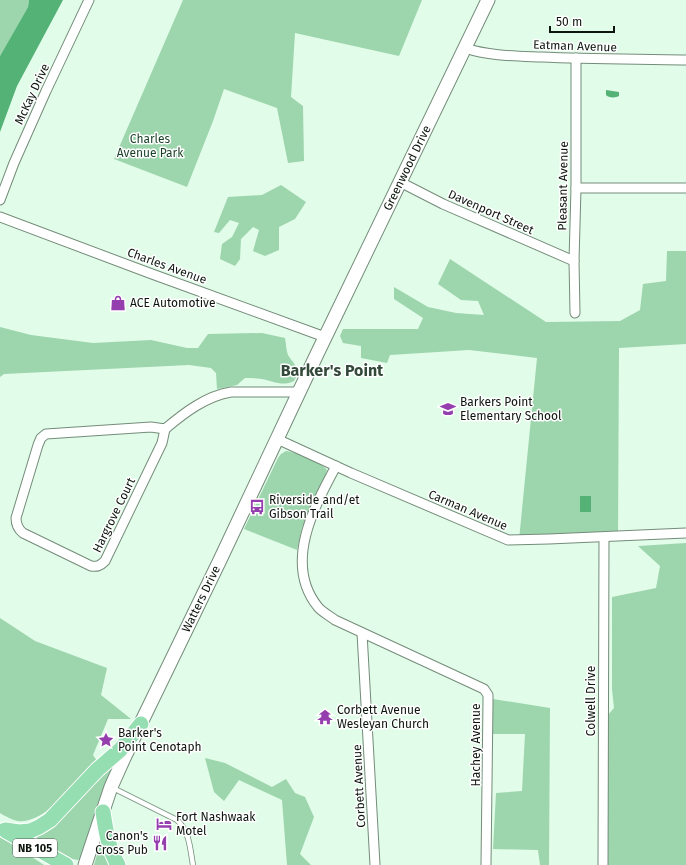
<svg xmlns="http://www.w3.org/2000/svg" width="686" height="865" viewBox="0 0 686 865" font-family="'Fira Sans',sans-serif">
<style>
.green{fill:#9dd5ad}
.water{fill:#54b276}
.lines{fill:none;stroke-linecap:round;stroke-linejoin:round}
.service-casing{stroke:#748c7a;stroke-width:6}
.minor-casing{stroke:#748c7a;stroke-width:11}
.secondary-casing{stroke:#748c7a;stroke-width:15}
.primary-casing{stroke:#fff;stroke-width:17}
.service{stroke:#fff;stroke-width:4.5}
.minor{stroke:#fff;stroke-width:9}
.secondary{stroke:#fff;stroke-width:13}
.primary{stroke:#94deb1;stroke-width:15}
.labels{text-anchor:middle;stroke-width:3;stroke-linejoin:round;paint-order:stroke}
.shield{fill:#fff;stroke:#555b56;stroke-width:1}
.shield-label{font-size:11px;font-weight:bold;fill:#0c150e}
.street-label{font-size:12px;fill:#0c150e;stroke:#fff}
.park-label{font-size:12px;fill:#183f26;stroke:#fff}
.poi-label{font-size:12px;fill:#0c150e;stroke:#fff;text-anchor:start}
.district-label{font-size:16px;font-weight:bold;fill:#33493a;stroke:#fff}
</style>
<rect width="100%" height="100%" fill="#e1fce8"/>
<g class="green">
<path d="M 0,0 L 29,0 L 28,7 L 0,56 Z"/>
<path d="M 183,0 L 422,0 L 399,56 L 295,33 L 291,97 L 303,106 L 304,161 L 288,163 L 277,108 L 224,89 L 213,121 L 187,187 L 114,159 Z"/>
<path d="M 281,185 L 306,202 L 295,219 L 279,227 L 279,250 L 265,256 L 253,251 L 259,230 L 253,227 L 241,239 L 240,259 L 235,266 L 220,259 L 222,244 L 232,237 L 239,223 L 230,220 L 219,233 L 214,232 L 228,197 L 262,195 Z"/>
<path d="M 667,251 L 686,251 L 686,344 L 619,348 L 618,536 L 519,540 L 537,358 L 469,350 L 390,355 L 387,363 L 361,358 L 361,346 L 343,343 L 340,336 L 343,329 L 418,329 L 423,318 L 394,299 L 394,287 L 428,307 L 456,313 L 484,315 L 478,301 L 461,300 L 438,284 L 450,259 L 546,322 L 620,321 L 640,310 L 643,284 L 666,281 Z"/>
<path d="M 0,327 L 31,335 L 93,343 L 151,340 L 187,348 L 198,348 L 208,334 L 262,333 L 285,338 C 286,343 286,350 288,355 C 294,365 302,368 294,381 C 283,387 272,381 262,379 C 256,378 250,378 245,378 L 237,385 L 217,389 L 216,373 L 211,368 L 189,365 L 4,374 L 0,377 Z"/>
<path d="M 286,451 C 295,452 322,462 327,470 L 325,478 L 302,527 L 297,550 L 244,529 L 278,458 L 281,454 Z"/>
<path d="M 686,543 L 686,865 L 608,865 L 608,715 L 614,708 L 612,689 L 612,597 L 656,588 L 660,566 L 638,546 Z"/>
<path d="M 0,618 L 35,641 L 107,668 L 101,695 L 131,719 L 108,719 L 93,755 L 97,761 L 56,804 C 46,812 31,823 18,821 C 12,820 5,816 0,813 Z"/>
<path d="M 493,699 L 550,708 L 549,865 L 540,865 L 538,850 L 493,849 L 496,793 L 522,791 L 525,734 L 492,734 Z"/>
<path d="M 205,758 L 225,763 L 272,787 L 286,779 L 295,793 L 305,797 L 314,817 L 300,854 L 311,865 L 287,865 L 282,800 L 239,780 L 224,801 L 214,792 Z"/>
<path d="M 111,766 L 112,768 L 82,856 L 78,860 L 72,859 L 40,842 L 36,836 Z"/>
<path d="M 0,836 L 44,865 L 0,865 Z"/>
<path d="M 101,841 L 112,865 L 94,865 Z"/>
</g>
<g class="water">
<path d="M 29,0 L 63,0 L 17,86 L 0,132 L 0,56 L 28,7 Z"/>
<path d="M 606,90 L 619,92 L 619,96 C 616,98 608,98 606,95 Z"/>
<rect x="580" y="496" width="11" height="16"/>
</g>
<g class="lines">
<defs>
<path id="service" d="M 111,787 L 177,820 C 190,832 190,849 193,865"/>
<g id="minor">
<path d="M 465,48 C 489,56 516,56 541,57 C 589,59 638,59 686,60"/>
<path d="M 400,182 L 443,204 L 574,261"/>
<path d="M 576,188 L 686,188"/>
<path d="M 0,200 L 14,163 L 46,91 L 89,0"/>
<path d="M 0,217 L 152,274 L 325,337"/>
<path d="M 575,313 L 574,261 L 576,188 L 576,58"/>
<path d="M 151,427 L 165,429 L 162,443 L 105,561 C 100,566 97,567 91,566 L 23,533 C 18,529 16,525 16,518 L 38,445 L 41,438 L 46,434 Z"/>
<path d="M 165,429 C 184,413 206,396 231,392 L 299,392"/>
<path d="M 277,439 L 351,473 L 508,540 L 549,539 L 686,533"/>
<path d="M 336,466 C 314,507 283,564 318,607 C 322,612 330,616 335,620 L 484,689 L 488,695 L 488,701 L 486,865"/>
<path d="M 362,633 L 375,865"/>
<path d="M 603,865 L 604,537"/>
</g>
<path id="secondary" d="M 85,865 L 111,787 L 124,758 L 220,560 L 317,354 L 488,0"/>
<g id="primary">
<path d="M 103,812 C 106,831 108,848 118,865"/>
<path d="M 5,830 L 19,832 L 30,831 L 39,827 L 50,820 L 97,770 L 120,750 L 141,724"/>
<path d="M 6,831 L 66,865"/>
</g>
</defs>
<use href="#service" class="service-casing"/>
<use href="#minor" class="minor-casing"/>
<use href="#secondary" class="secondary-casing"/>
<use href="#primary" class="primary-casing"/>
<use href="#service" class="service"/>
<use href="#minor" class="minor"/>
<use href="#secondary" class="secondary"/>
<use href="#primary" class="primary"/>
</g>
<defs>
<symbol id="shop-bare" viewBox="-9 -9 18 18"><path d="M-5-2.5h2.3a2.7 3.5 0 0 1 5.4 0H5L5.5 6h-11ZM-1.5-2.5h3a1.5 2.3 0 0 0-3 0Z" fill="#943fad" stroke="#fff" stroke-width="2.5" paint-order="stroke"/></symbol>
<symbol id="school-bare" viewBox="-9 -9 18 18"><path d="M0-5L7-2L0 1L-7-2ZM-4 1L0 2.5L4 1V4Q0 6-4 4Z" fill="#943fad" stroke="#fff" stroke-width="2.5" paint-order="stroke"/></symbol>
<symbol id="bus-bare" viewBox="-9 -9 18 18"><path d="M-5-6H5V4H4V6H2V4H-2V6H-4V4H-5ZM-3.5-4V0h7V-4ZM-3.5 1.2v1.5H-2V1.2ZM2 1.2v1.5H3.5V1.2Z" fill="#943fad" stroke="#fff" stroke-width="2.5" paint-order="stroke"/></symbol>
<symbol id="temple-bare" viewBox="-9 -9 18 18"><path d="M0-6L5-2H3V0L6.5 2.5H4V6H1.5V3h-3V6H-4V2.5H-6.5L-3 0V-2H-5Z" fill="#943fad" stroke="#fff" stroke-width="2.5" paint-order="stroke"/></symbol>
<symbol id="sight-bare" viewBox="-9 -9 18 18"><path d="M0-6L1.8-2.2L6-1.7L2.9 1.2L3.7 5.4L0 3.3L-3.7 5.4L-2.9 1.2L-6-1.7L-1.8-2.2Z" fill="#943fad" stroke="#fff" stroke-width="2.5" paint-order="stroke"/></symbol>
<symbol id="hotel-bare" viewBox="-9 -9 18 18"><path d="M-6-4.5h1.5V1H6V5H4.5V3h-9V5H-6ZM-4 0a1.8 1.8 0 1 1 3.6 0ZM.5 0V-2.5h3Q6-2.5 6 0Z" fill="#943fad" stroke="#fff" stroke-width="2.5" paint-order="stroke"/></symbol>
<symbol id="restaurant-bare" viewBox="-9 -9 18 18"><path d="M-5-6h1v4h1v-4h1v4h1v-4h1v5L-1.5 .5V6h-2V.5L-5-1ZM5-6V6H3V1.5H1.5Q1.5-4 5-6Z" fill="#943fad" stroke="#fff" stroke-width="2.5" paint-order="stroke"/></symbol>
</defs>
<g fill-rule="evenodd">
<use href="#shop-bare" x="107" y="292" width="22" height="22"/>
<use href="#school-bare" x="437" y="398" width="22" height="22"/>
<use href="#bus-bare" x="246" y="496" width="22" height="22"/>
<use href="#temple-bare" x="314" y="706" width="22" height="22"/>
<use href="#sight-bare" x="95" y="729" width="22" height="22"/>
<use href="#hotel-bare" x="153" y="813" width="22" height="22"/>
<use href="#restaurant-bare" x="149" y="832" width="22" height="22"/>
</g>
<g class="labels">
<rect class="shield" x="13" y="839" width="44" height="18" rx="3"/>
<g class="shield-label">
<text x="35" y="852">NB 105</text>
</g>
<g class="street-label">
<text transform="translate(575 46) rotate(2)" y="4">Eatman Avenue</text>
<text transform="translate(32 94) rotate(-65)" y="4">McKay Drive</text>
<text transform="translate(407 168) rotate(-64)" y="4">Greenwood Drive</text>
<text transform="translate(563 186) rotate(-89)" y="4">Pleasant Avenue</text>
<text transform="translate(491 212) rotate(24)" y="4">Davenport Street</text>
<text transform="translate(167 266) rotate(20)" y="4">Charles Avenue</text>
<text transform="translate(468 510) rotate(23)" y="4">Carman Avenue</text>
<text transform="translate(114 515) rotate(-64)" y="4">Hargrove Court</text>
<text transform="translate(201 599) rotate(-64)" y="4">Watters Drive</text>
<text transform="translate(591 701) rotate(-90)" y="4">Colwell Drive</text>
<text transform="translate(476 745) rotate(-90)" y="4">Hachey Avenue</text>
<text transform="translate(359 786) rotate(-93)" y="4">Corbett Avenue</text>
</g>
<g class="park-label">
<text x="150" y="143">Charles<tspan x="150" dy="14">Avenue Park</tspan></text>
</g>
<g class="poi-label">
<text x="130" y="307">ACE Automotive</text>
<text x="460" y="406">Barkers Point<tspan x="460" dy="14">Elementary School</tspan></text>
<text x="269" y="504">Riverside and/et<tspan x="269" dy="14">Gibson Trail</tspan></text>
<text x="337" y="714">Corbett Avenue<tspan x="337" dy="14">Wesleyan Church</tspan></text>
<text x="118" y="737">Barker's<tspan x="118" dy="14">Point Cenotaph</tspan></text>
<text x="176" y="821">Fort Nashwaak<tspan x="176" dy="14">Motel</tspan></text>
<text x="148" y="840" text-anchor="end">Canon's<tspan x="148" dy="14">Cross Pub</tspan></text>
</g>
<g class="district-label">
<text x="332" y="376">Barker's Point</text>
</g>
</g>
<path d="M550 26v6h64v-6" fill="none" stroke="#0c150e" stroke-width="2"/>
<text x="556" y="26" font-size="12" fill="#0c150e" stroke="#ffffff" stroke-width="3" paint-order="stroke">50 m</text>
</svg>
